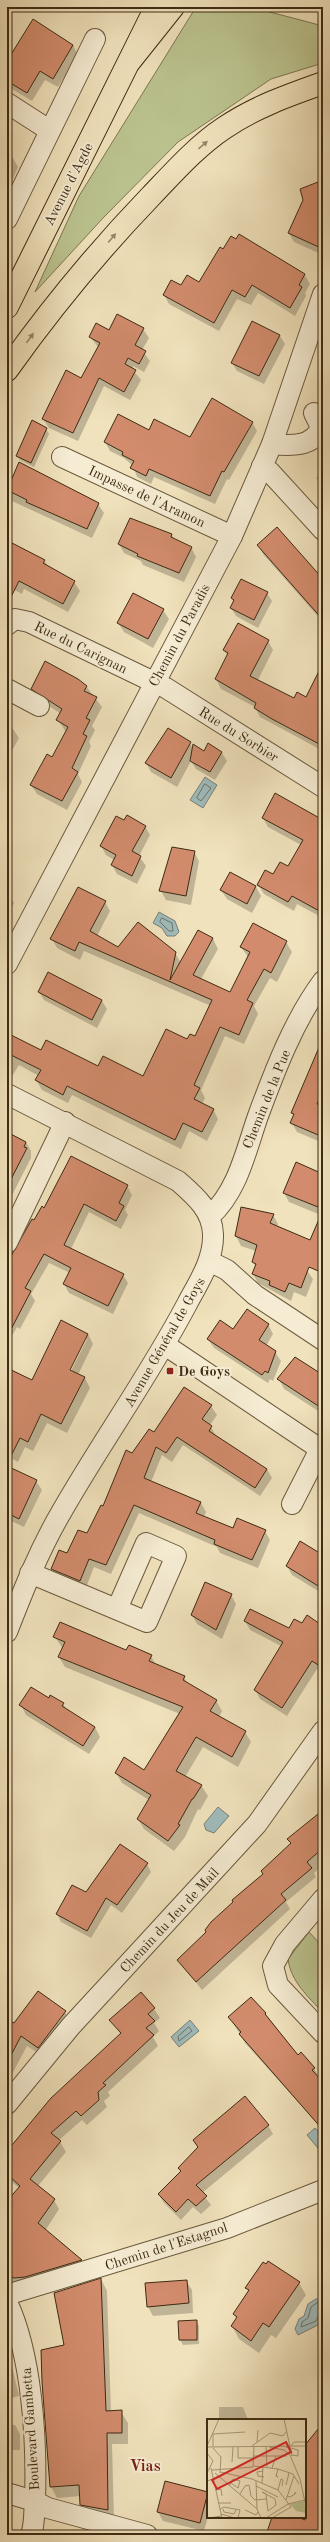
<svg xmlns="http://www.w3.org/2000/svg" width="330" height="2542" viewBox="0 0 330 2542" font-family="'Old Standard TT',serif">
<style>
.green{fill:#bbc38f;stroke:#7c7751}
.water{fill:#9fbbbb;stroke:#788178}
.shadow{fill:#0003;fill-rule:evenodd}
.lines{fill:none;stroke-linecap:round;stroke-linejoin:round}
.shore{stroke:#6e7367;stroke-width:1}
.building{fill:#d28c6d;stroke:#3d2b13}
.minor-casing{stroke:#6a593d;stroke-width:22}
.major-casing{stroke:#3d2b13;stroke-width:24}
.highway-casing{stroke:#3d2b13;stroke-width:24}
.minor{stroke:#f5ecd3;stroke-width:20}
.major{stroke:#f0e2bc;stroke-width:22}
.highway{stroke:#f0e2bc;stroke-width:22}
.oneway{fill:#968668}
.poi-dot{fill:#8f2418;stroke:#f5ecd3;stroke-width:1.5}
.labels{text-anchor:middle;stroke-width:4;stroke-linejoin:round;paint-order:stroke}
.street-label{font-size:14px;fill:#3d2b13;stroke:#f5ecd3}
.poi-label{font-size:14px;font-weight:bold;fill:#3d2b13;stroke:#f5ecd3;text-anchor:start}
.quarter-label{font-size:16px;font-weight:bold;fill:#7a1f14;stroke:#f5ecd3}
.inset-road{fill:none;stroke:#a89978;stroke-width:1}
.view{fill:#d62828;fill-opacity:0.15;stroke:#d62828;stroke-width:2}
.inset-edge{fill:none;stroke:#3d2b13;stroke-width:2}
</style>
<rect width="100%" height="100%" fill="#f0e2bc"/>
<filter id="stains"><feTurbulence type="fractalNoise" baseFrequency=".005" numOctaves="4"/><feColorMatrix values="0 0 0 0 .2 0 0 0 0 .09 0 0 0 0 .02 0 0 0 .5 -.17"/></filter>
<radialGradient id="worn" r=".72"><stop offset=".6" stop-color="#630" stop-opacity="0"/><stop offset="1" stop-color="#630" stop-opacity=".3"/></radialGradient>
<g class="green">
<path d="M 196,7 L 251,7 L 323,26 L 323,63 L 271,79 L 178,142 L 104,217 L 35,292 L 79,196 Z"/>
<path d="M 309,1932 L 323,1947 L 323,2013 C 308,1996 291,1982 288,1959 Z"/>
</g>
<g class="water">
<path d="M 205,777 L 217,785 L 203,808 L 190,800 Z"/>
<path d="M 159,912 L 175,921 L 179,932 L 175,936 L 167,936 L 162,928 L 153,923 Z"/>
<path d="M 218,1807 L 229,1816 L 214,1833 L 206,1830 L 204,1824 Z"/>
<path d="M 190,2020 L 199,2031 L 179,2047 L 171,2037 Z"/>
<path d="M 315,2128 L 323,2137 L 322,2153 L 307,2135 Z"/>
<path d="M 316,2299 L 323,2300 L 320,2324 L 298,2335 L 295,2329 L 299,2319 L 304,2316 L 308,2304 Z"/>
</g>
<g class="shadow">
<path d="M 73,45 L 78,55 L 58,87 L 45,80 L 32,101 L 7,86 L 8,53 L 12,55 Z"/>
<path d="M 7,156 L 13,158 L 18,167 L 7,193 Z"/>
<path d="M 323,182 L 323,255 L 294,242 L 289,233 Z"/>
<path d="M 236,240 L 305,275 L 310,284 L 305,293 L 306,296 L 295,316 L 258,293 L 251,305 L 237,299 L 219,331 L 169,304 L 164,295 L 182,287 L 199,283 L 223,251 Z"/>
<path d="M 252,322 L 280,336 L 285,344 L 264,384 L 237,371 L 232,363 Z"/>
<path d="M 143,329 L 149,338 L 142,350 L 150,361 L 144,372 L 133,366 L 132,369 L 141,380 L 130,400 L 104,386 L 78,441 L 49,428 L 43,419 L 81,379 L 99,348 L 90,337 L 109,332 Z"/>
<path d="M 252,422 L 257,431 L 229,480 L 227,479 L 215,504 L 154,477 L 151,484 L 137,477 L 133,466 L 124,458 L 110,451 L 105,442 L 150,431 L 190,438 Z"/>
<path d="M 46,429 L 49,434 L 34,467 L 20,460 L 17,456 Z"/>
<path d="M 20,464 L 98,504 L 104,513 L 92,538 L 12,501 L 7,490 Z"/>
<path d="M 323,472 L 323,489 L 316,478 Z"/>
<path d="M 172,535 L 174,539 L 191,547 L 196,557 L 184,582 L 143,565 L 141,561 L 124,553 L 119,544 Z"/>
<path d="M 7,542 L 44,560 L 49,568 L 74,582 L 80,591 L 68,612 L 24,589 L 22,594 L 7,586 Z"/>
<path d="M 258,545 L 323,580 L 323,622 L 263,554 Z"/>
<path d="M 267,593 L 272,601 L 258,628 L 236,616 L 231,608 L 234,602 L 232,598 Z"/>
<path d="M 163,610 L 169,619 L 153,648 L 124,632 L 118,623 Z"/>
<path d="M 268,641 L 273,650 L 258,680 L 295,699 L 306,698 L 323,688 L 323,751 L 260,717 L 255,707 L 221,689 L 216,679 L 228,656 L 224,650 Z"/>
<path d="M 86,686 L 102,707 L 92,726 L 95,730 L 89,742 L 91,746 L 78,774 L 82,782 L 67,810 L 37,794 L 31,785 L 53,759 L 66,732 L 58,720 L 61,714 L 37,698 L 32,689 Z"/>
<path d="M 7,726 L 13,729 L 19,738 L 7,760 Z"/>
<path d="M 190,743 L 193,749 L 204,752 L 208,745 L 222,753 L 227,761 L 215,780 L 196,769 L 191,761 L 177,787 L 151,772 L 146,763 Z"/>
<path d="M 276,795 L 323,820 L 323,918 L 297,904 L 294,911 L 264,894 L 258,885 L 288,867 L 301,845 L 268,827 L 263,818 Z"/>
<path d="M 125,821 L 145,826 L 150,835 L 139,856 L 146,866 L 137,884 L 117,874 L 112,865 L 114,860 L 106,855 L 101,846 Z"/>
<path d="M 194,852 L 199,861 L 191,905 L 166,900 L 161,891 Z"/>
<path d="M 230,874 L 256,887 L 261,896 L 252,913 L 227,899 L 221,890 Z"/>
<path d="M 7,893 L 14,903 L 7,917 Z"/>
<path d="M 105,902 L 110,911 L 97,936 L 118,948 L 175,953 L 181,963 L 198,931 L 213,939 L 218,949 L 201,979 L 231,994 L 248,957 L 241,947 L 254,925 L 286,942 L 292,952 L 277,982 L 270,978 L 254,1006 L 258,1014 L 244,1044 L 225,1036 L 201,1090 L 205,1098 L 202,1104 L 213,1109 L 218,1119 L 207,1141 L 189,1131 L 181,1149 L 72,1095 L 68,1103 L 42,1090 L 36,1080 L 39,1076 L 19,1065 L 11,1078 L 7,1076 L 7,1034 L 41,1051 L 144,1077 L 187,1040 L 196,1037 L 211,1006 L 84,951 L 80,960 L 57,948 L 52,939 Z"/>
<path d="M 49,973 L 102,1001 L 107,1009 L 97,1028 L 44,1000 L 39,992 Z"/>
<path d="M 323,1044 L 323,1143 L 297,1132 L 292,1123 L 294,1116 L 292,1113 Z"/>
<path d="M 7,1133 L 26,1142 L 31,1151 L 31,1158 L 7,1205 Z"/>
<path d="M 323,1174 L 323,1216 L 289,1202 L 284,1193 Z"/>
<path d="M 127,1186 L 132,1195 L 125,1210 L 128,1215 L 121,1229 L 89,1212 L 71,1249 L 123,1275 L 128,1283 L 113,1314 L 69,1293 L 64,1284 L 70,1273 L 49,1263 L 31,1294 L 35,1301 L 20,1329 L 17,1327 L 7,1345 L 7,1255 L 18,1249 L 45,1209 Z"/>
<path d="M 273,1215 L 278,1224 L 277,1227 L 313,1279 L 306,1297 L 294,1292 L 291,1301 L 258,1283 L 253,1274 L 256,1267 L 253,1262 L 256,1251 L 241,1246 L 236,1236 Z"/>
<path d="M 323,1312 L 323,1331 L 317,1321 Z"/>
<path d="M 268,1324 L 273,1334 L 266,1346 L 275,1352 L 281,1361 L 273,1381 L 270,1379 L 268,1383 L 214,1348 L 208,1339 L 233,1330 Z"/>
<path d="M 88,1334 L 93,1344 L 78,1375 L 85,1378 L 90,1388 L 67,1433 L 47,1423 L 33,1451 L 25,1447 L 18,1462 L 7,1456 L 7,1380 L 33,1381 ZM 85,1339 L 87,1339 L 69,1375 L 67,1374 Z"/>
<path d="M 290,1362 L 323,1377 L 323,1414 L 284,1389 L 279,1379 Z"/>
<path d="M 185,1388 L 211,1406 L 217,1415 L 210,1425 L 216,1436 L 267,1469 L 272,1478 L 260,1496 L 183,1445 L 172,1462 L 162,1455 L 151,1482 L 201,1503 L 206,1512 L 204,1517 L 233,1529 L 265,1531 L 270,1540 L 258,1568 L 220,1553 L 217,1547 L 139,1513 L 111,1574 L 94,1567 L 85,1590 L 57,1578 L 52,1569 L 87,1535 L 133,1454 L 154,1433 Z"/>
<path d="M 7,1467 L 36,1481 L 42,1490 L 24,1527 L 7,1519 Z"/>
<path d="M 323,1502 L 323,1511 L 320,1506 Z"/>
<path d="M 323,1555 L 323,1594 L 292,1575 L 287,1566 Z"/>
<path d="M 231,1595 L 236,1604 L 222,1639 L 197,1624 L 192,1615 Z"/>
<path d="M 250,1610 L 289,1629 L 302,1625 L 323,1627 L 323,1673 L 317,1669 L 287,1716 L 260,1699 L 255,1690 L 281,1646 L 250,1630 L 245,1621 Z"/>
<path d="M 55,1637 L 151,1656 L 156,1665 L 184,1677 L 188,1684 L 216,1700 L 222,1711 L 219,1717 L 245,1732 L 251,1742 L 238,1767 L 203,1747 L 185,1777 L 201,1785 L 208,1796 L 200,1810 L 198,1809 L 185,1837 L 174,1851 L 144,1829 L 138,1819 L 149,1800 L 122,1783 L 116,1773 L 145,1771 L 180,1714 L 65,1667 L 59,1657 L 63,1649 Z"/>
<path d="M 49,1699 L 63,1704 L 67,1710 L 95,1727 L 100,1737 L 89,1754 L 26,1715 L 21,1705 Z"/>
<path d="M 323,1811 L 323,1865 L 314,1873 L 316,1877 L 286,1902 L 290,1909 L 202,1990 L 178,1960 L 264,1875 L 291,1844 L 288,1839 Z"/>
<path d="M 147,1864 L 151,1872 L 122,1913 L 111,1905 L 91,1938 L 61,1922 L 57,1914 L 87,1894 Z"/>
<path d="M 154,2009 L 160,2018 L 154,2023 L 159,2031 L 153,2037 L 158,2046 L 108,2092 L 110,2096 L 104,2101 L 107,2107 L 87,2125 L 82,2120 L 59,2140 L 66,2152 L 38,2186 L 54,2200 L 59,2209 L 45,2231 L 81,2261 L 86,2270 L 20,2288 L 7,2281 L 7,2202 L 19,2188 L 7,2178 L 7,2152 L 121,2035 L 111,2020 Z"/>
<path d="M 65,2012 L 71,2022 L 44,2057 L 27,2046 L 11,2076 L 7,2074 L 7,2020 L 14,2024 Z"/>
<path d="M 265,2013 L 298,2056 L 314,2069 L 323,2082 L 323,2130 L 245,2043 L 230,2018 Z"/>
<path d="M 268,2125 L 273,2134 L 202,2193 L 211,2205 L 201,2214 L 193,2207 L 181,2220 L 164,2203 L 159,2195 L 181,2172 L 179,2168 L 198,2148 L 194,2140 Z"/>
<path d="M 101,2279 L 107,2291 L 111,2412 L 121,2412 L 128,2423 L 128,2444 L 112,2444 L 114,2521 L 87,2516 L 81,2504 L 81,2496 L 57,2498 L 51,2487 Z"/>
<path d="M 186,2281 L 192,2290 L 193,2313 L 153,2316 L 148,2307 L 146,2284 Z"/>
<path d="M 299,2283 L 306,2295 L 276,2338 L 271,2335 L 259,2353 L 239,2339 L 232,2326 L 237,2319 L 234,2314 L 249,2292 L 247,2289 Z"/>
<path d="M 196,2321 L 199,2326 L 199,2344 L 183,2345 L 180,2340 L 179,2322 Z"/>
<path d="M 7,2354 L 11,2362 L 19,2396 L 7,2399 Z"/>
<path d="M 219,2407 L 243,2407 L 248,2420 L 219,2420 Z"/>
<path d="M 323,2419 L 323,2535 L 267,2535 L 273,2517 L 305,2517 L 305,2447 L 321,2427 L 320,2424 Z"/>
<path d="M 7,2425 L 15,2425 L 20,2434 L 20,2450 L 12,2450 L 12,2482 L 7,2482 Z"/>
<path d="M 207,2493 L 208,2517 L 204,2531 L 163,2521 L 158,2512 Z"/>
</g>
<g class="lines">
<g class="shore">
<path d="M 205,784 L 211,788 L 201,801 L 197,798 Z"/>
<path d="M 162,918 L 172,923 L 173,931 L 169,931 L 160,922 Z"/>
<path d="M 189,2027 L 192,2031 L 179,2041 L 178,2037 Z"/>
<path d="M 323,2303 L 318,2302 L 311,2307 L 308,2318 L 302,2322 L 301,2327 L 316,2321 L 319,2315 L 323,2314"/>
</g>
</g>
<g class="building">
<path d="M 33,19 L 73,45 L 53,79 L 40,71 L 27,93 L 7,81 L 7,61 Z"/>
<path d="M 323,180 L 323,249 L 288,233 L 303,200 L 300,189 Z"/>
<path d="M 239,234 L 305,274 L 299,285 L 302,287 L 290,308 L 252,285 L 245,297 L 232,290 L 214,323 L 163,295 L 171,280 L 181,285 L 187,275 L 199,282 L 220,247 L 223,249 L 231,236 L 236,239 Z"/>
<path d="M 117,314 L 144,328 L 135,345 L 146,351 L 139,364 L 128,358 L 125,364 L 136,370 L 124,392 L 99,378 L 73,433 L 42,419 L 66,370 L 81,378 L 100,343 L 89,337 L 96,323 L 109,330 Z"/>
<path d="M 252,321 L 280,335 L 259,376 L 231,363 Z"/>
<path d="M 212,398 L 253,422 L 224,472 L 222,471 L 210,496 L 149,469 L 146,476 L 130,468 L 134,461 L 122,455 L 123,452 L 104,442 L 118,414 L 149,430 L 154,419 L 190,437 Z"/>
<path d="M 32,420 L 47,428 L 31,463 L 16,456 Z"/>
<path d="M 19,462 L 99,503 L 87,529 L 26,502 L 27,500 L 7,490 Z"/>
<path d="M 130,518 L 172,534 L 171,537 L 192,547 L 179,573 L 137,556 L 138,554 L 118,544 Z"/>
<path d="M 277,527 L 323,579 L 323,620 L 257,545 Z"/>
<path d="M 12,543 L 45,560 L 43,563 L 75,581 L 63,604 L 19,581 L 7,605 L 7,553 Z"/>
<path d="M 241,579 L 268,592 L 254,620 L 230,608 L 234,600 L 231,598 Z"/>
<path d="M 133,593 L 164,609 L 148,639 L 117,623 Z"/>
<path d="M 238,623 L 269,640 L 250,676 L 294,698 L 297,692 L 306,697 L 323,663 L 323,746 L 272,719 L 254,708 L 256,703 L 215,679 L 228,653 L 223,650 Z"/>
<path d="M 45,661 L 78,679 L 87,686 L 84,691 L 97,697 L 86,718 L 90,720 L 83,734 L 87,736 L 72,768 L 78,772 L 62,801 L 30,785 L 47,754 L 52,757 L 68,727 L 56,720 L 62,709 L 31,689 Z"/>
<path d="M 168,728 L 191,742 L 171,778 L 145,763 Z"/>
<path d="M 208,743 L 222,752 L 210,772 L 190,761 L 193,744 L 204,751 Z"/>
<path d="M 275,793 L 323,820 L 323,913 L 292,896 L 288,902 L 257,885 L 265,870 L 273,874 L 280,862 L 288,866 L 303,840 L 262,818 Z"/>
<path d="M 127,815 L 146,826 L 132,851 L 141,856 L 132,876 L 111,865 L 116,855 L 100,846 L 116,816 L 124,820 Z"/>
<path d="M 172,847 L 195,851 L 186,896 L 159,891 Z"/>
<path d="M 230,872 L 256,886 L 247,904 L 220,890 Z"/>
<path d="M 78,887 L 106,901 L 90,931 L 118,947 L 138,922 L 176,952 L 170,980 L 198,930 L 213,938 L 193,975 L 230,992 L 250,952 L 240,947 L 253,923 L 287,941 L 271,973 L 264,969 L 247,1000 L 253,1003 L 239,1035 L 220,1027 L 194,1085 L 200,1088 L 194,1099 L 214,1109 L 202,1132 L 183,1123 L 175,1140 L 67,1086 L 63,1095 L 35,1080 L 41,1070 L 7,1053 L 7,1033 L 41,1050 L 46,1040 L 98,1066 L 103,1056 L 143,1076 L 166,1029 L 187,1039 L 190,1034 L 195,1036 L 212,1000 L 79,942 L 75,951 L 50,939 Z"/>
<path d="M 48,972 L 102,1000 L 92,1020 L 38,992 Z"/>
<path d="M 323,1038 L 323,1091 L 317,1104 L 323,1106 L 323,1137 L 290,1123 L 294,1114 L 291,1113 Z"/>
<path d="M 7,1132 L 26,1142 L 24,1147 L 27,1148 L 7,1187 Z"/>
<path d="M 71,1156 L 128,1185 L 119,1203 L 124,1206 L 116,1221 L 84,1204 L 64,1245 L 124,1274 L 108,1306 L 63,1284 L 71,1268 L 44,1254 L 25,1288 L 31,1291 L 7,1337 L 7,1263 L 32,1219 L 34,1220 L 42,1206 L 44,1208 Z"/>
<path d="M 296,1162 L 323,1174 L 323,1209 L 283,1193 Z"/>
<path d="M 241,1207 L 274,1214 L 270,1223 L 310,1240 L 323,1210 L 323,1273 L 309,1267 L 301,1288 L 289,1283 L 285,1292 L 269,1285 L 270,1281 L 252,1274 L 256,1264 L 252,1262 L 257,1245 L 235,1236 Z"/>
<path d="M 247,1309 L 269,1324 L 259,1340 L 276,1351 L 268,1373 L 265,1371 L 262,1375 L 207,1339 L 220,1320 L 233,1329 Z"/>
<path d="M 61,1320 L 88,1334 L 70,1370 L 85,1377 L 61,1424 L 41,1414 L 28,1442 L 20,1438 L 7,1464 L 7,1368 L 32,1380 Z"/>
<path d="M 295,1357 L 323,1375 L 323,1409 L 277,1379 Z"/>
<path d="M 184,1387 L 212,1405 L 202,1419 L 212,1426 L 209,1431 L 267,1469 L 255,1488 L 177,1437 L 166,1453 L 156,1447 L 144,1478 L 201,1502 L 196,1513 L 233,1528 L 237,1518 L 266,1530 L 252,1560 L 214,1544 L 215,1540 L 134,1505 L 106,1565 L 89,1559 L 80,1581 L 51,1569 L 59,1550 L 67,1553 L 78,1530 L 87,1533 L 101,1505 L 103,1506 L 126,1450 L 132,1453 L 149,1429 L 154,1432 Z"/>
<path d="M 7,1466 L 37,1480 L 19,1519 L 7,1513 Z"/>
<path d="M 300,1541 L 323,1555 L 323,1589 L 286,1566 Z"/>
<path d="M 205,1582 L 232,1594 L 216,1630 L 191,1615 Z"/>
<path d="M 250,1609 L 289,1628 L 294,1619 L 302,1623 L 307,1615 L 323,1626 L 323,1668 L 312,1661 L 282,1708 L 254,1690 L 283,1642 L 244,1621 Z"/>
<path d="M 60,1622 L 126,1650 L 129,1645 L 152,1655 L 149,1661 L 185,1676 L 183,1680 L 217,1700 L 210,1711 L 246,1731 L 232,1757 L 196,1737 L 176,1771 L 202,1785 L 193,1799 L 192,1799 L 178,1824 L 180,1825 L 168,1841 L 137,1819 L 151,1795 L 115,1773 L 124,1757 L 144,1770 L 183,1707 L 58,1657 L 65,1642 L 53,1637 Z"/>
<path d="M 31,1687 L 49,1698 L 50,1695 L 64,1703 L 62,1706 L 95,1727 L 83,1746 L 19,1705 Z"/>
<path d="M 323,1810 L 323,1848 L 307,1862 L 312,1868 L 281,1894 L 286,1900 L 196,1982 L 177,1960 L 206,1932 L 205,1930 L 211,1922 L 233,1902 L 232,1900 L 263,1874 L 261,1871 L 291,1843 L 287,1839 Z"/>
<path d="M 120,1844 L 148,1863 L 117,1905 L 106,1898 L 87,1931 L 56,1914 L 72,1885 L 86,1892 Z"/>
<path d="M 38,1991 L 66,2011 L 38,2048 L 21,2036 L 7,2063 L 7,2019 L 14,2023 Z"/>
<path d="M 141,1992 L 155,2008 L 148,2014 L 155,2021 L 146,2028 L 154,2035 L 103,2083 L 106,2085 L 98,2092 L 99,2100 L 81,2116 L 76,2111 L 51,2133 L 61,2141 L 30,2179 L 55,2199 L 38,2223 L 82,2260 L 25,2277 L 14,2278 L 7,2275 L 7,2201 L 20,2186 L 7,2174 L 7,2151 L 51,2098 L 121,2033 L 109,2020 Z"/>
<path d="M 251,1997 L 266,2013 L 265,2014 L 298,2055 L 301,2052 L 315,2068 L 312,2070 L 323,2082 L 323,2130 L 239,2034 L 241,2032 L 228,2017 Z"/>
<path d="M 245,2096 L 269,2125 L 196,2185 L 207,2196 L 196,2206 L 188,2199 L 176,2212 L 158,2194 L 181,2171 L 178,2168 L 198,2147 L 193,2140 Z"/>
<path d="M 268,2261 L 300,2282 L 269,2327 L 263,2323 L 251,2341 L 231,2326 L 237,2317 L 233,2314 L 249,2290 L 245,2288 L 263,2262 L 266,2264 Z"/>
<path d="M 101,2278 L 106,2411 L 122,2410 L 122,2433 L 107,2433 L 108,2510 L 80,2505 L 79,2485 L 50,2487 L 42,2382 L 41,2350 L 64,2345 L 54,2293 Z"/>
<path d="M 187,2280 L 189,2303 L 147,2307 L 145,2283 Z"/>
<path d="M 197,2320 L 197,2340 L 179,2340 L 178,2321 Z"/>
<path d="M 323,2423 L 323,2535 L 266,2535 L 272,2517 L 298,2517 L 305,2520 L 305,2445 Z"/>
<path d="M 165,2481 L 208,2492 L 200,2523 L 157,2512 Z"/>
</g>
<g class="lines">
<defs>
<g id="minor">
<path d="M 7,103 L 49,130"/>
<path d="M 7,219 L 95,39"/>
<path d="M 272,444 C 291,446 314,447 321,427 L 314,413"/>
<path d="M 62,457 L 232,536"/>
<path d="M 262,466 L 270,472 L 323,530"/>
<path d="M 7,625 L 15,619 L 29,622 L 166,688 L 323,787"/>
<path d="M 7,689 L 39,706"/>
<path d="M 7,964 L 232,536 L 272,444 L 323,294"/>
<path d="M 7,1094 L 178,1181 C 195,1196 212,1210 213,1234 C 214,1260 198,1283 187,1304 C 149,1376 102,1441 62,1511 C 39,1550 23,1591 7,1632"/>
<path d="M 210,1216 C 238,1191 246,1150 258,1116 C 275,1070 294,1020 323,981"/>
<path d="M 7,1243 L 65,1122"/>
<path d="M 209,1261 L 227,1270 L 255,1295 L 323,1340"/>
<path d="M 165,1345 L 320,1449 L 292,1504"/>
<path d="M 30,1573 L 147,1622 L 176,1556 L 146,1543 L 117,1609"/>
<path d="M 323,1899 L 285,1944 L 273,1966 L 278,1985 L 323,2033"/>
<path d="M 7,2104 L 71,2026 L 257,1824 L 323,1731"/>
<path d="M 7,2297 L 13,2293 L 227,2228 L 323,2190"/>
<path d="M 7,2302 C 32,2355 37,2440 35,2499 C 34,2511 35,2524 31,2535"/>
<path d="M 7,2493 L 34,2501 L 48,2508 L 147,2535"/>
</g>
<path id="major" d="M 7,307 L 156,7"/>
<g id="highway">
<path d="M 130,61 L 173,7"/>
<path d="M 7,370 C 51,308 99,250 151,196 C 174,172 197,146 224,128 C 255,107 289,95 323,83"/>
</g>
</defs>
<use href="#minor" class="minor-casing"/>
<use href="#major" class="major-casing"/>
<use href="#highway" class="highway-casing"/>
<use href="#minor" class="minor"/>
<use href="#major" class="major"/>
<use href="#highway" class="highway"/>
</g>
<defs><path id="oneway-solid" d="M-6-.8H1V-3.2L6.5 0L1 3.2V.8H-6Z"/></defs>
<g class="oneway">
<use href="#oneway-solid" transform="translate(203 145) rotate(-40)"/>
<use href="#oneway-solid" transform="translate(112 238) rotate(-50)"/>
<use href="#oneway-solid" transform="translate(30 338) rotate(-54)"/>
</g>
<rect class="poi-dot" x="166" y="1367" width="8" height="8" rx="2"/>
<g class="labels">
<g class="street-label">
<text transform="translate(68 184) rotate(-63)" y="5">Avenue d'Agde</text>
<text transform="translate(147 496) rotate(25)" y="5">Impasse de l'Aramon</text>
<text transform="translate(179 635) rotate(-62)" y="5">Chemin du Paradis</text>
<text transform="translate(81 647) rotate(26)" y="5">Rue du Carignan</text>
<text transform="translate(239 734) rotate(32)" y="5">Rue du Sorbier</text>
<text transform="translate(266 1099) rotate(-68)" y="5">Chemin de la Pue</text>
<text transform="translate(164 1342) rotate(-60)" y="5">Avenue Général de Goys</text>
<text transform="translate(169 1920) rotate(-47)" y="5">Chemin du Jeu de Mail</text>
<text transform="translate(166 2246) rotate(-18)" y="5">Chemin de l'Estagnol</text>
<text transform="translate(30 2429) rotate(-94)" y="5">Boulevard Gambetta</text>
</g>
<g class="poi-label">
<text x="178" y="1376">De Goys</text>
</g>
<g class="quarter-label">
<text x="145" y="2471">Vias</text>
</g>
</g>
<g transform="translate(207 2419)">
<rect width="99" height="99" fill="#f0e2bc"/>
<path d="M 97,82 L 99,94 L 89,92 L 83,85 Z" fill="#bbc38f"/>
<path class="inset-road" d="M 77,0 L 85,37M 6,15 L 38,13M 50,23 L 51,11M 0,27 L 12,0M 45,27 L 63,14 L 76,17 L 79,13M 84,27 L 87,23 L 99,23M 0,28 L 99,27M 6,28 L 6,15M 31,28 L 31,39 L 47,39M 59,28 L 60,48M 62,28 L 77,31 L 83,36 L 93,60 L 99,88M 79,28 L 91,31 L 91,37 L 85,36M 6,29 L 14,38 L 13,54M 0,34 L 6,42 L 0,54M 47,37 L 80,37M 25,43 L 26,28M 47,47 L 71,50 L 86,55 L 92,65M 4,49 L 15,99M 65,49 L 69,37M 5,51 L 46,48 L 47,28M 56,52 L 50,53 L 51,57 L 57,58M 13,53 L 45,60 L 71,71 L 84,88 L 65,99M 8,54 L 50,90 L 54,99M 69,56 L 71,58 L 69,57 L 71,50M 0,62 L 12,58M 49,62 L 50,90M 55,64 L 56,47M 79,66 L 82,54M 22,67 L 26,60 L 33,62 L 31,69 L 24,64M 49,67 L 71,78M 9,71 L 14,70 L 15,77M 71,71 L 74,60 L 76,61 L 75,67M 33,75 L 38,67 L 42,66 L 44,77 L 48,81 L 59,80M 59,75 L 55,73 L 68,80 L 69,86 L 61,92M 59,75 L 61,92M 80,77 L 83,78 L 88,75 L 89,73 L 87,75M 79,81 L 87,57M 11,84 L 24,84M 13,90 L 17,88 L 33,91 L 31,99M 16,90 L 17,93 L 27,95 L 29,91M 38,91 L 49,96 L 51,93M 14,95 L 28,99M 2,99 L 14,97M 59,99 L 81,85 L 98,81"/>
<path class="view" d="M 79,23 L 84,33 L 10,70 L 5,61 Z"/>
<rect width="99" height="99" class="inset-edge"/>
</g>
<rect width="330" height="2542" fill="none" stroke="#f0e2bc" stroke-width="24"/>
<rect x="8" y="8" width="314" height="2526" fill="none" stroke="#3d2b13" stroke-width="2"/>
<rect x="12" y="12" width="306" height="2518" fill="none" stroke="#3d2b13"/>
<rect width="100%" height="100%" filter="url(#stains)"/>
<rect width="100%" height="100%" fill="url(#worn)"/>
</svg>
